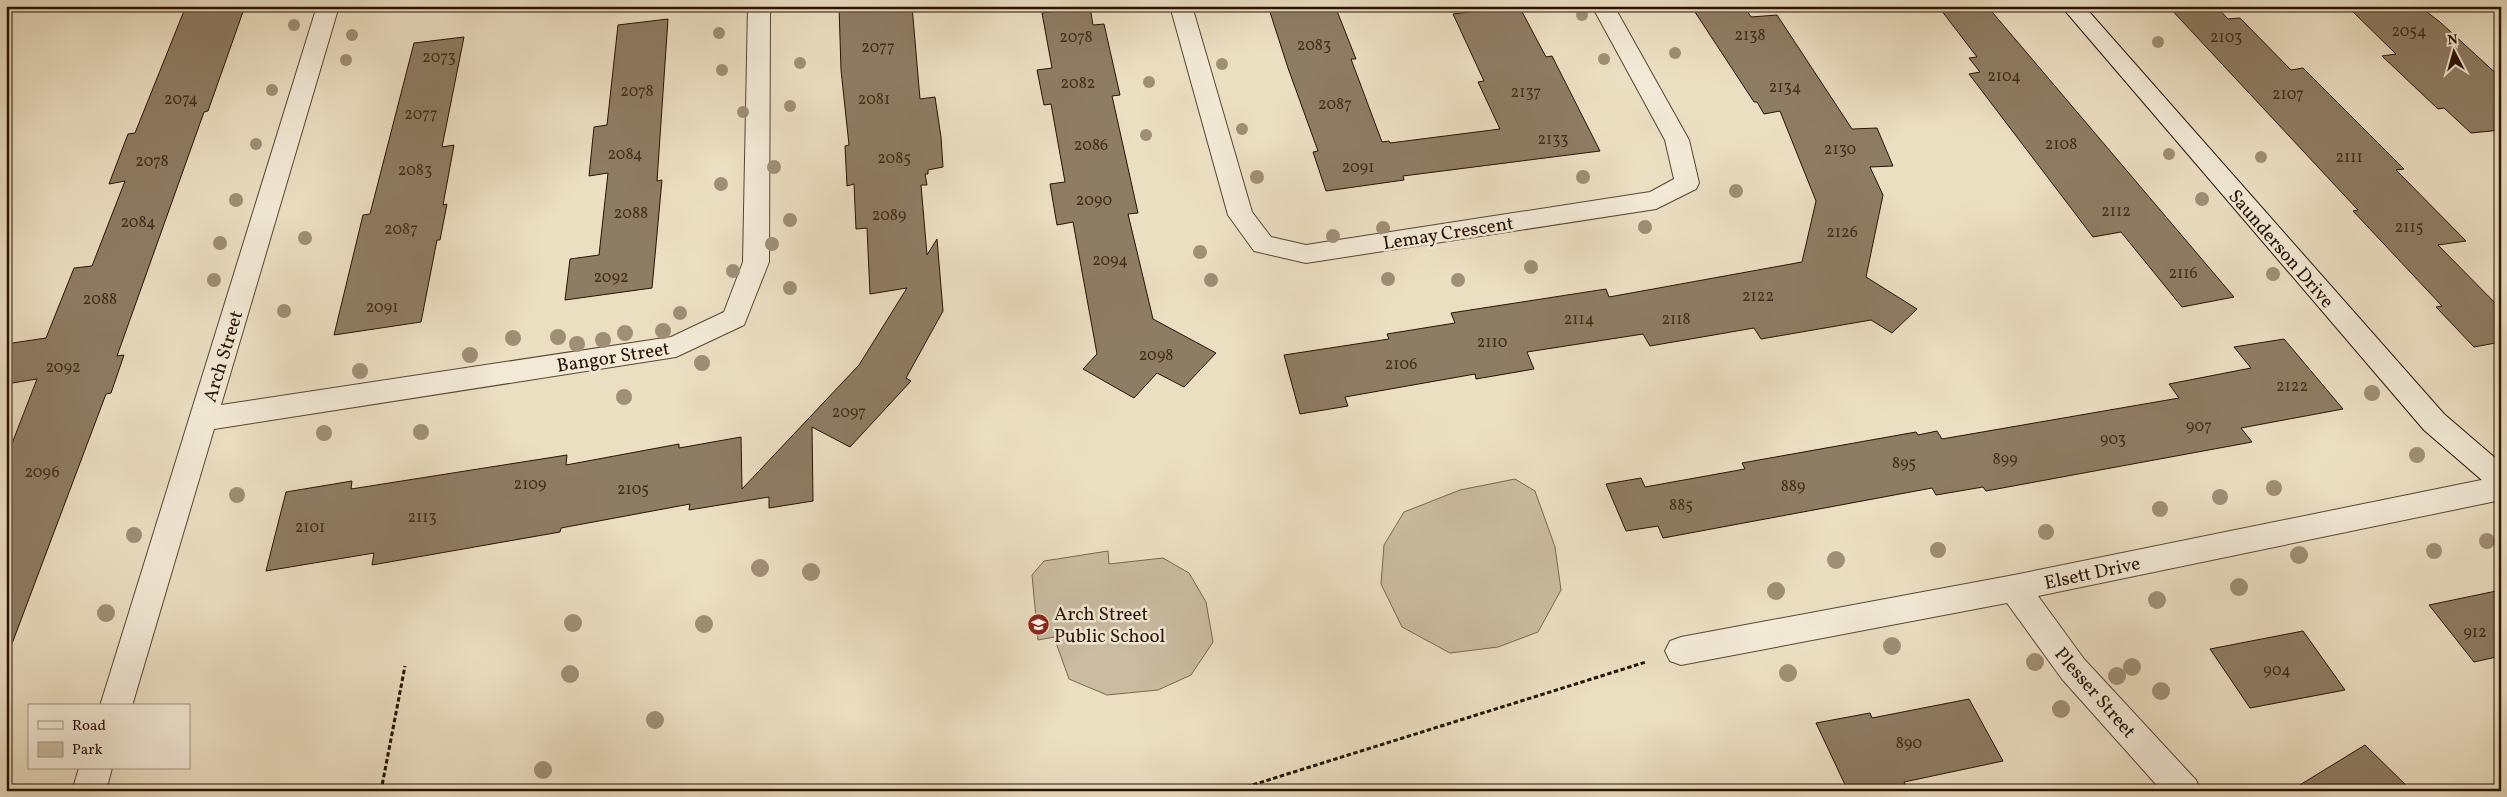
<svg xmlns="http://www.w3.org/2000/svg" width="2507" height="797" viewBox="0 0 2507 797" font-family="Vollkorn,serif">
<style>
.green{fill:#cabca1;stroke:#7a6750}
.building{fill:#8e7d65;stroke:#291200}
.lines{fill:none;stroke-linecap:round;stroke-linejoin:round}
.street-casing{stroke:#5a4530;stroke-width:2}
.secondary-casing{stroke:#291200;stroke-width:2}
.path{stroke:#291200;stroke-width:3;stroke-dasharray:4.5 2.5;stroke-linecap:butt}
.street{fill:#f2ead7;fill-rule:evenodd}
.secondary{fill:#f2ead7;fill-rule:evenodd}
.tree{fill:#9f8f76}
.labels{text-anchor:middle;stroke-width:5;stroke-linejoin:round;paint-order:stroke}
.number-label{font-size:16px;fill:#422d19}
.street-label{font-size:19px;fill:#291200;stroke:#f2ead7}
.poi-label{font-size:19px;fill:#291200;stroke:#f2ead7;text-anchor:start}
</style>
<rect width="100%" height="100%" fill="#ebdfc2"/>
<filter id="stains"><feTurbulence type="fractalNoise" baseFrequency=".004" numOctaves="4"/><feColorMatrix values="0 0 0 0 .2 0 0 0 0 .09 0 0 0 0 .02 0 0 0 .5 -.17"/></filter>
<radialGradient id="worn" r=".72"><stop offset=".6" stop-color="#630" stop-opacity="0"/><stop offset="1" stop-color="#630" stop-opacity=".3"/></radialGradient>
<g class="green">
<path d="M 1515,479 L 1535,491 L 1555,547 L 1561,590 L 1538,632 L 1498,647 L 1450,653 L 1402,627 L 1381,584 L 1384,545 L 1404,512 L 1460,490 Z"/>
<path d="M 1108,551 L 1109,564 L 1163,558 L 1189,573 L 1206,602 L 1213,642 L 1191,675 L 1158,690 L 1107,695 L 1069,679 L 1054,637 L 1038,640 L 1032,575 L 1044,561 Z"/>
</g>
<g class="building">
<path d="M 186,6 L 245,6 L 208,111 L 204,112 L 117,356 L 124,355 L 111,393 L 106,394 L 10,649 L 6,649 L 6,459 L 37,379 L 6,384 L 6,344 L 46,338 L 74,268 L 92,266 L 125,181 L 109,184 L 128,134 L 135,133 Z"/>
<path d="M 839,6 L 912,6 L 920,99 L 935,97 L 941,137 L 943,167 L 928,170 L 928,174 L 925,174 L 927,185 L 921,185 L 927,255 L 937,239 L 943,311 L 906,378 L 911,381 L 850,447 L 812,427 L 813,501 L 769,508 L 769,497 L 689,510 L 690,504 L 561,528 L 560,532 L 372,565 L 374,553 L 266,571 L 286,492 L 352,481 L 351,489 L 567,455 L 566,465 L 679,444 L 679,448 L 741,437 L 742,489 L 859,365 L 907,288 L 870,294 L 867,228 L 856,229 L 854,184 L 847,186 L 845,146 L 849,145 L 841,70 Z"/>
<path d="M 1268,6 L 1335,6 L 1356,59 L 1351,59 L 1382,142 L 1389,141 L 1390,143 L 1500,129 L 1478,82 L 1484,81 L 1453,14 L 1519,6 L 1546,57 L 1552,56 L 1600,151 L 1403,176 L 1404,180 L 1326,191 L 1313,152 L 1318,151 L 1288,68 Z"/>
<path d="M 1691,6 L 1744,6 L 1751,17 L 1777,15 L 1852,129 L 1877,128 L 1893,166 L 1870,167 L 1883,195 L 1866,277 L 1917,309 L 1892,333 L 1871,320 L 1761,339 L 1754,328 L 1650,346 L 1643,334 L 1527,352 L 1534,369 L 1476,379 L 1475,374 L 1345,397 L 1348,406 L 1300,414 L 1284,355 L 1389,339 L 1387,334 L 1455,323 L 1451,313 L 1606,289 L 1609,297 L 1802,262 L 1816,201 L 1780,111 L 1764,114 L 1757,102 L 1754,102 Z"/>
<path d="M 1938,6 L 1987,6 L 2234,297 L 2182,307 L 2121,232 L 2093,237 L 1969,74 L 1980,72 L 1969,58 L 1977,57 Z"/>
<path d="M 2168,6 L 2216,6 L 2228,19 L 2240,18 L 2291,70 L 2303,68 L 2404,169 L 2396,170 L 2466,241 L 2438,245 L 2501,309 L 2501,342 L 2474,347 L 2436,307 L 2442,306 L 2353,211 L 2358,210 Z"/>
<path d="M 2347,6 L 2419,6 L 2440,22 L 2501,78 L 2501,130 L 2471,133 L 2444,108 L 2438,109 L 2382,56 L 2396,54 Z"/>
<path d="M 1090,7 L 1093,25 L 1104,24 L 1120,95 L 1112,96 L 1138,213 L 1128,214 L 1153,319 L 1216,353 L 1184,387 L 1157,373 L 1134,398 L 1083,369 L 1097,354 L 1073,222 L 1057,225 L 1050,184 L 1065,182 L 1051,104 L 1044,105 L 1037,70 L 1052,68 L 1042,13 Z"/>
<path d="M 668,19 L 657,181 L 662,180 L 652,288 L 565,300 L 570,259 L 599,255 L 608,173 L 589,176 L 594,127 L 607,125 L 618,25 Z"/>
<path d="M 464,37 L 442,147 L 454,145 L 443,205 L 447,204 L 440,240 L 437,240 L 421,322 L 334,335 L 363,215 L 370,214 L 414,43 Z"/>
<path d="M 2284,339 L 2343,409 L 2241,428 L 2252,442 L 1986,491 L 1983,487 L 1936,495 L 1932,488 L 1663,538 L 1658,526 L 1626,531 L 1606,484 L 1641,478 L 1645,487 L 1745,469 L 1742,463 L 1916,432 L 1918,435 L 1937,431 L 1942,439 L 2179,398 L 2169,384 L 2251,368 L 2234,347 Z"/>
<path d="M 2501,590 L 2501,656 L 2474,662 L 2429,605 Z"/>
<path d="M 2303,631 L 2345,690 L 2250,708 L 2210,649 Z"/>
<path d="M 1969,699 L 2003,761 L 1904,782 L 1908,791 L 1848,791 L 1816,723 L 1870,713 L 1872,718 Z"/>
<path d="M 2365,745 L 2412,791 L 2290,791 Z"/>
</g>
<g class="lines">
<defs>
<g id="street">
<path d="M 317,6 L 339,6 L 221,405 L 671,337 L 724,312 L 743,262 L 748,6 L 770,6 L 769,262 L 744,325 L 676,357 L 214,429 L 132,706 L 100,706 Z"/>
<path d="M 1170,6 L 1192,6 L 1252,212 L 1271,237 L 1306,245 L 1650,192 L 1674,179 L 1665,140 L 1592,6 L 1614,6 L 1689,140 L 1699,183 L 1696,189 L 1656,209 L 1306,263 L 1254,251 L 1228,215 Z"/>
<path d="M 2501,476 L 2501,500 L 2038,596 L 2084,659 L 2196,780 L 2201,791 L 2162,791 L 2062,679 L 2007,603 L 1681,665 L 1670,661 L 1665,651 L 1670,641 L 1681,637 L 2014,575 Z"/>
<path d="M 79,768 L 112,768 L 106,791 L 72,791 Z"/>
</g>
<path id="secondary" d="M 2061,6 L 2084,6 L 2444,414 L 2501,463 L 2501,492 L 2491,488 L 2424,430 Z"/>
</defs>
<use href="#street" class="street-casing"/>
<use href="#secondary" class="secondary-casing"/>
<g class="path">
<path d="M 381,791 L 405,666"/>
<path d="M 1233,791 L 1646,662"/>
</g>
<use href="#street" class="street"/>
<use href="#secondary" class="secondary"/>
</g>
<g class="tree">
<circle cx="1582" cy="15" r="6"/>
<circle cx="294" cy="25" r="6"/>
<circle cx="719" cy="33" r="6"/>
<circle cx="352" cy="35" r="6"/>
<circle cx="2158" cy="42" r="6"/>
<circle cx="1675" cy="53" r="6"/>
<circle cx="1604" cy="59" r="6"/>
<circle cx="346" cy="60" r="6"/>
<circle cx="800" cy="63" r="6"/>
<circle cx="1222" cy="64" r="6"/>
<circle cx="722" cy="70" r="6"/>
<circle cx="1149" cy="82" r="6"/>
<circle cx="272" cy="90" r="6"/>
<circle cx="790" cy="106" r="6"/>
<circle cx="743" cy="112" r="6"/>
<circle cx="1242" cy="129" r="6"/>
<circle cx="1146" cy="135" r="6"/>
<circle cx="256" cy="144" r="6"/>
<circle cx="2169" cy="154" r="6"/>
<circle cx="2261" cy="157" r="6"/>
<circle cx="774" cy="167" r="7"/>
<circle cx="1257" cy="177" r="7"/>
<circle cx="1583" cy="177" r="7"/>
<circle cx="721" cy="184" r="7"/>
<circle cx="1736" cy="191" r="7"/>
<circle cx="2202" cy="199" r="7"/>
<circle cx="236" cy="200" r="7"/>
<circle cx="790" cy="220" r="7"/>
<circle cx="1645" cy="227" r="7"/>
<circle cx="1383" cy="228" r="7"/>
<circle cx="1333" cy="236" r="7"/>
<circle cx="305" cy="238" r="7"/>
<circle cx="220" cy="243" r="7"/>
<circle cx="772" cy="244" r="7"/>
<circle cx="1200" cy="252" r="7"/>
<circle cx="1531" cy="267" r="7"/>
<circle cx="733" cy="271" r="7"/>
<circle cx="2273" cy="274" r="7"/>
<circle cx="1388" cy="279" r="7"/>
<circle cx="214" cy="280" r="7"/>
<circle cx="1211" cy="280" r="7"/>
<circle cx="1458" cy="280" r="7"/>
<circle cx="790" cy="288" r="7"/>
<circle cx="284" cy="311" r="7"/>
<circle cx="680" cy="313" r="7"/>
<circle cx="663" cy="331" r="8"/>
<circle cx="625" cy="333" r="8"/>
<circle cx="558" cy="337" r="8"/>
<circle cx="513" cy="338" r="8"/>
<circle cx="603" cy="340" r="8"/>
<circle cx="577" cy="344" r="8"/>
<circle cx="470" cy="355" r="8"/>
<circle cx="702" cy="363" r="8"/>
<circle cx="360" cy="371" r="8"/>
<circle cx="2372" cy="393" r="8"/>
<circle cx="624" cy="397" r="8"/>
<circle cx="421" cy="432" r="8"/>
<circle cx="324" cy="433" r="8"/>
<circle cx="2417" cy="455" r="8"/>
<circle cx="2274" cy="488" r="8"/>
<circle cx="237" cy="495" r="8"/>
<circle cx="2220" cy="497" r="8"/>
<circle cx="2160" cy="509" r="8"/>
<circle cx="2046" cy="532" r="8"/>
<circle cx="134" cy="535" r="8"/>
<circle cx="2487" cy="541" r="8"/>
<circle cx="1938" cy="550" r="8"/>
<circle cx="2434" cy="551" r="8"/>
<circle cx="2299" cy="555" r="9"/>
<circle cx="1836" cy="560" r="9"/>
<circle cx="760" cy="568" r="9"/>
<circle cx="811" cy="572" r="9"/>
<circle cx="2239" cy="587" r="9"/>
<circle cx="1776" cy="591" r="9"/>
<circle cx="2157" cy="600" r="9"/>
<circle cx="106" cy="613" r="9"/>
<circle cx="573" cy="623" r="9"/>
<circle cx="704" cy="624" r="9"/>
<circle cx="1892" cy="646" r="9"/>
<circle cx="2035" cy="662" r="9"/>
<circle cx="2132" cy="667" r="9"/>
<circle cx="1788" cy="673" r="9"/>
<circle cx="570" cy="674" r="9"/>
<circle cx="2117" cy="676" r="9"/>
<circle cx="2161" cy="691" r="9"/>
<circle cx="2061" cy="709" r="9"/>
<circle cx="655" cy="720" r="9"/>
<circle cx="543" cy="770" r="9"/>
</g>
<defs>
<symbol id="school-disc" viewBox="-11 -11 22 22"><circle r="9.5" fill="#8f2418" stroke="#f2ead7"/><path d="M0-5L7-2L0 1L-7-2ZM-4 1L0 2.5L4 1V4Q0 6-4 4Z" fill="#fff"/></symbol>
</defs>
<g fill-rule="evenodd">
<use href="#school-disc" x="1026" y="612" width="25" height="25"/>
</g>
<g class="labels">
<g class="number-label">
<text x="2409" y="36">2054</text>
<text x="1750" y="40">2138</text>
<text x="1076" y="42">2078</text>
<text x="2226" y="42">2103</text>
<text x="1314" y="50">2083</text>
<text x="878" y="52">2077</text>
<text x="439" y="62">2073</text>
<text x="2004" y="81">2104</text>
<text x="1078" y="88">2082</text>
<text x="1785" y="92">2134</text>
<text x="637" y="96">2078</text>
<text x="1526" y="97">2137</text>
<text x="2288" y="99">2107</text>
<text x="181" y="104">2074</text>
<text x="874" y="104">2081</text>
<text x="1335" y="109">2087</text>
<text x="421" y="119">2077</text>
<text x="1553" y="144">2133</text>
<text x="2061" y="149">2108</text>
<text x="1091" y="150">2086</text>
<text x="1840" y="154">2130</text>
<text x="625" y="159">2084</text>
<text x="2349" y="162">2111</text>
<text x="894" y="163">2085</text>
<text x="152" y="166">2078</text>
<text x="1358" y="172">2091</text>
<text x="415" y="175">2083</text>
<text x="1094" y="205">2090</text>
<text x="2116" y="216">2112</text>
<text x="631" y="218">2088</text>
<text x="889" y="220">2089</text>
<text x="138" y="227">2084</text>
<text x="2409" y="232">2115</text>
<text x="401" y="234">2087</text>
<text x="1842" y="237">2126</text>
<text x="1110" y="265">2094</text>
<text x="2183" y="278">2116</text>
<text x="611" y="282">2092</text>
<text x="1758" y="301">2122</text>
<text x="100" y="304">2088</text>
<text x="382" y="312">2091</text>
<text x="1579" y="324">2114</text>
<text x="1676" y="324">2118</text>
<text x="1492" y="347">2110</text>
<text x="1156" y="360">2098</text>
<text x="1401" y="369">2106</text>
<text x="63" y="372">2092</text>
<text x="2292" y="391">2122</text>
<text x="849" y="417">2097</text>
<text x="2199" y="431">907</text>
<text x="2113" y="444">903</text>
<text x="2005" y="464">899</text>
<text x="1904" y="468">895</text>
<text x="42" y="477">2096</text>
<text x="530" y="489">2109</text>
<text x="1793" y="491">889</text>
<text x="633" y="494">2105</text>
<text x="1681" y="510">885</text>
<text x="422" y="522">2113</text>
<text x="310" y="532">2101</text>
<text x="2475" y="637">912</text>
<text x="2277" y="675">904</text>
<text x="1909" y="748">890</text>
</g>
<g class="street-label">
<text transform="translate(1448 232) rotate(-9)" y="7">Lemay Crescent</text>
<text transform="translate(2282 248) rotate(49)" y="7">Saunderson Drive</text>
<text transform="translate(222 356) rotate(-73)" y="7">Arch Street</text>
<text transform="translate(613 356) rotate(-9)" y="7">Bangor Street</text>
<text transform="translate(2092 572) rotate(-12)" y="7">Elsett Drive</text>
<text transform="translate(2096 692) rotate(49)" y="7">Plesser Street</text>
</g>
<g class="poi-label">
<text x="1054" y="620">Arch Street<tspan x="1054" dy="22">Public School</tspan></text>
</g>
</g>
<rect width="2507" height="797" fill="none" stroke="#ebdfc2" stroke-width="25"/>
<rect x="8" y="8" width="2492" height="782" fill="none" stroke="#291200" stroke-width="2.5"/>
<rect x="12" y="12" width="2482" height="772" fill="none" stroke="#291200"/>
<rect x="28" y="704" width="162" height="65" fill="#f2ead7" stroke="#a29481"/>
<rect x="38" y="721" width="25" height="8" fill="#f2ead7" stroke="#a29481"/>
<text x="72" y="730" font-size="15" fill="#291200">Road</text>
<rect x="38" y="742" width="25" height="15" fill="#cabca1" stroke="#a29481"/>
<text x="72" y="754" font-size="15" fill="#291200">Park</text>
<g transform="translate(2454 52) rotate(354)" stroke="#f2ead7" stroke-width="4" paint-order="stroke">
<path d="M0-4L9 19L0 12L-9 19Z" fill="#291200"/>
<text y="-8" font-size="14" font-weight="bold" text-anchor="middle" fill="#291200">N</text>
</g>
<rect width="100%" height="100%" filter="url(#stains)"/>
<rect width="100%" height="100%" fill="url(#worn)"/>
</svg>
